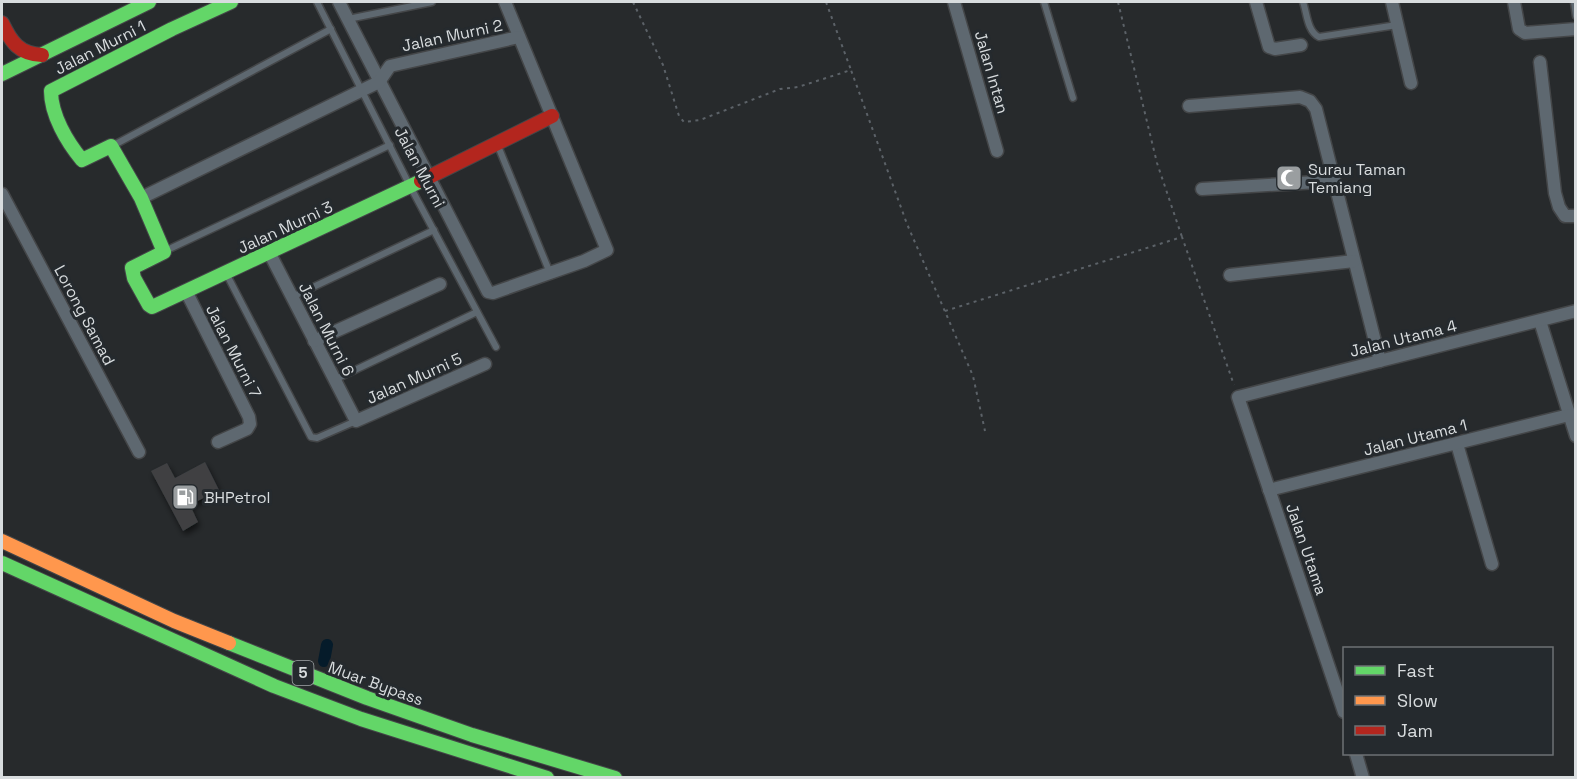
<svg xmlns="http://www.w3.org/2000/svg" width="1577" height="779" viewBox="0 0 1577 779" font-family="'Space Grotesk',sans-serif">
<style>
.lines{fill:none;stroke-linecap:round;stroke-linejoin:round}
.canal{stroke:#051b2a;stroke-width:12}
.building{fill:#3f4143;filter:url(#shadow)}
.lane-casing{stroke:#444648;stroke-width:9}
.street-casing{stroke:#444648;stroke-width:15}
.fast-casing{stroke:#444648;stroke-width:16}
.slow-casing{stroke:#444648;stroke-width:16}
.jam-casing{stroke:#444648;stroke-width:16}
.path{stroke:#5c6268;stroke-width:2;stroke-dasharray:3 4.5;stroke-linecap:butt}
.lane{stroke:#5e6870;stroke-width:6}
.street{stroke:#5e6870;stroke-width:12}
.fast{stroke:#63d668;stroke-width:14}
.slow{stroke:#ff974d;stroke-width:14}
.jam{stroke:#b3261e;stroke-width:14}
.labels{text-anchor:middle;stroke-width:6;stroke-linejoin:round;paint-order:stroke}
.shield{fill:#252a2e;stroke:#a2a7a9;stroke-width:1.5}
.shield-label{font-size:15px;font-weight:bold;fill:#d8dcde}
.street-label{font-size:16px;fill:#d8dcde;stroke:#252a2e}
.poi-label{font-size:16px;fill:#d8dcde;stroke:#252a2e;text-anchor:start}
</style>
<defs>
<filter id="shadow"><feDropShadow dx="2" dy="4" stdDeviation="3" flood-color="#0009"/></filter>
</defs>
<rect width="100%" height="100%" fill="#272a2c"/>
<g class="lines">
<path class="canal" d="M 324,661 L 327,645"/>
</g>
<path class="building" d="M 205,462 L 219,490 L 190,505 L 198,522 L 183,531 L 151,471 L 167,463 L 175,478 Z"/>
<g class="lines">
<defs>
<g id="lane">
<path d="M 317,2 L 410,186 L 496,347"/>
<path d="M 1044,2 L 1073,98"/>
<path d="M 1303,2 C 1307,13 1307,31 1319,37 L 1397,25"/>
<path d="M 1574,2 L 1576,16"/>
<path d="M 348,19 L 432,2"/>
<path d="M 114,145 L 331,29"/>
<path d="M 498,146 L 550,273"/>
<path d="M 165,251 L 390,145"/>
<path d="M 227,275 L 311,437 L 317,438 L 356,421"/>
<path d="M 292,297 L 434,230"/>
<path d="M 334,380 L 477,312"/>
</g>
<g id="street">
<path d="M 339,2 L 488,292 L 493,293 L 584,261 L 607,250 L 505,2"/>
<path d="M 954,2 L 997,151"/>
<path d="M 1256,2 L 1269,47 L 1275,49 L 1301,45"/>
<path d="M 1392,2 L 1411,83"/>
<path d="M 1514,2 L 1519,29 L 1525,33 L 1576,29"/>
<path d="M 1540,62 L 1555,193 L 1559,207 L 1565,216 L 1576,216"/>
<path d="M 1189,106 L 1300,97 L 1310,101 L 1316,109 L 1380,361"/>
<path d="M 1202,189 L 1334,181"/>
<path d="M 2,194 L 139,452"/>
<path d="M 141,198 L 379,82 L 390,66 L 519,37"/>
<path d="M 269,252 L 356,421 L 485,364"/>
<path d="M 1230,275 L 1354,261"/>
<path d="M 186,291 L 249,417 L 250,424 L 247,429 L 218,442"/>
<path d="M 1540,321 L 1576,436"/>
<path d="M 314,341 L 440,284"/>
<path d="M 1457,444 L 1492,564"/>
<path d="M 1269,490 L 1569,415"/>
<path d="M 1344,712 L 1238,397 L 1576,311"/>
<path d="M 1356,754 L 1363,778"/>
</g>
<g id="fast">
<path d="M 231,2 L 172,29 L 51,91 C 51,115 67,142 82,160 L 111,146 L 141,198 L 164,252 L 132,268 L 134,278 L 149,305 L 152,307 L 421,181"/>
<path d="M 2,74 L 149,2"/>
<path d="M 2,563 L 274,686 L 361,719 L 547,778"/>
<path d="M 229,643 L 367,698 L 472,735 L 615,778"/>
</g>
<path id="slow" d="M 2,541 L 174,621 L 229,643"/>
<g id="jam">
<path d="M 2,23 C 11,42 19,54 42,55"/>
<path d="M 421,181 L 552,116"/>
</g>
</defs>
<use href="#lane" class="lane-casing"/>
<use href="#street" class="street-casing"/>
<use href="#fast" class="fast-casing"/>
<use href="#slow" class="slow-casing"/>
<use href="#jam" class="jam-casing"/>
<g class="path">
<path d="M 633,2 L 663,65 L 679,116 L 684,122 L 700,120 L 780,89 L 798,87 L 851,70 L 907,224 L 973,376 L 985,431"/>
<path d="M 826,2 L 851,70"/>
<path d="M 1118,2 L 1157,163 L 1182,237"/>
<path d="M 945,311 L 1182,237 L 1234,385"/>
</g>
<use href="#lane" class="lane"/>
<use href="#street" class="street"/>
<use href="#fast" class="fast"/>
<use href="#slow" class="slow"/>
<use href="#jam" class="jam"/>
</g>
<defs>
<symbol id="mosque-square" viewBox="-11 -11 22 22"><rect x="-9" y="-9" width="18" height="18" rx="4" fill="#9a9ea0" stroke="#252a2e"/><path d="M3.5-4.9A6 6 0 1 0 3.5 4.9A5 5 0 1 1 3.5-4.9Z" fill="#fff"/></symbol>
<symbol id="fuel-square" viewBox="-11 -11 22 22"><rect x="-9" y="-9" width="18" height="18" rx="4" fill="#9a9ea0" stroke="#252a2e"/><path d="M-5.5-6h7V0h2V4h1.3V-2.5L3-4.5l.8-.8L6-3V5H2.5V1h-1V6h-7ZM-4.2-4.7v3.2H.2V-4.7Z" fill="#fff"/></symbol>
</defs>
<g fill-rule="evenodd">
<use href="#mosque-square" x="1274" y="163" width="30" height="30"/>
<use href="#fuel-square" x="170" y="482" width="30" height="30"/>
</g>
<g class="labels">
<rect class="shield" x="292.5" y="661" width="21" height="24" rx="4.5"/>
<g class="shield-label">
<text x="303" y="678">5</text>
</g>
<g class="street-label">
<text transform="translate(452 35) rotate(-12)" y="6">Jalan Murni 2</text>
<text transform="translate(100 47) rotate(-27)" y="6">Jalan Murni 1</text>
<text transform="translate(992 72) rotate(74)" y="6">Jalan Intan</text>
<text transform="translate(420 167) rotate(62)" y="6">Jalan Murni</text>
<text transform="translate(285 227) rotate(-25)" y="6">Jalan Murni 3</text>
<text transform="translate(85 315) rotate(62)" y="6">Lorong Samad</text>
<text transform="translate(327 329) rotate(63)" y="6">Jalan Murni 6</text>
<text transform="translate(1403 338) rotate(-14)" y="6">Jalan Utama 4</text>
<text transform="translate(234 351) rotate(63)" y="6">Jalan Murni 7</text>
<text transform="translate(414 378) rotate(-24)" y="6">Jalan Murni 5</text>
<text transform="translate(1415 437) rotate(-14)" y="6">Jalan Utama 1</text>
<text transform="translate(1307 549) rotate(71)" y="6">Jalan Utama</text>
<text transform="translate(376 683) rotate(20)" y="6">Muar Bypass</text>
</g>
<g class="poi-label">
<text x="1308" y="175">Surau Taman<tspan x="1308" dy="18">Temiang</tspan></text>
<text x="204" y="503">BHPetrol</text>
</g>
</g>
<rect width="1577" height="779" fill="none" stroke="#d8dcde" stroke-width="6"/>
<rect x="1343" y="647" width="210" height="108" fill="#252a2e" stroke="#6d7174" stroke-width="1.5"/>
<rect x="1355" y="666" width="30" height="9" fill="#63d668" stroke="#6d7174" stroke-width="1.5"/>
<text x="1397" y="677" font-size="18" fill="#d8dcde">Fast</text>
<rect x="1355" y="696" width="30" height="9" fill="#ff974d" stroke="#6d7174" stroke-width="1.5"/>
<text x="1397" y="707" font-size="18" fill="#d8dcde">Slow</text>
<rect x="1355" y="726" width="30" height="9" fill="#b3261e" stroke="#6d7174" stroke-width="1.5"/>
<text x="1397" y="737" font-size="18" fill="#d8dcde">Jam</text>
</svg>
